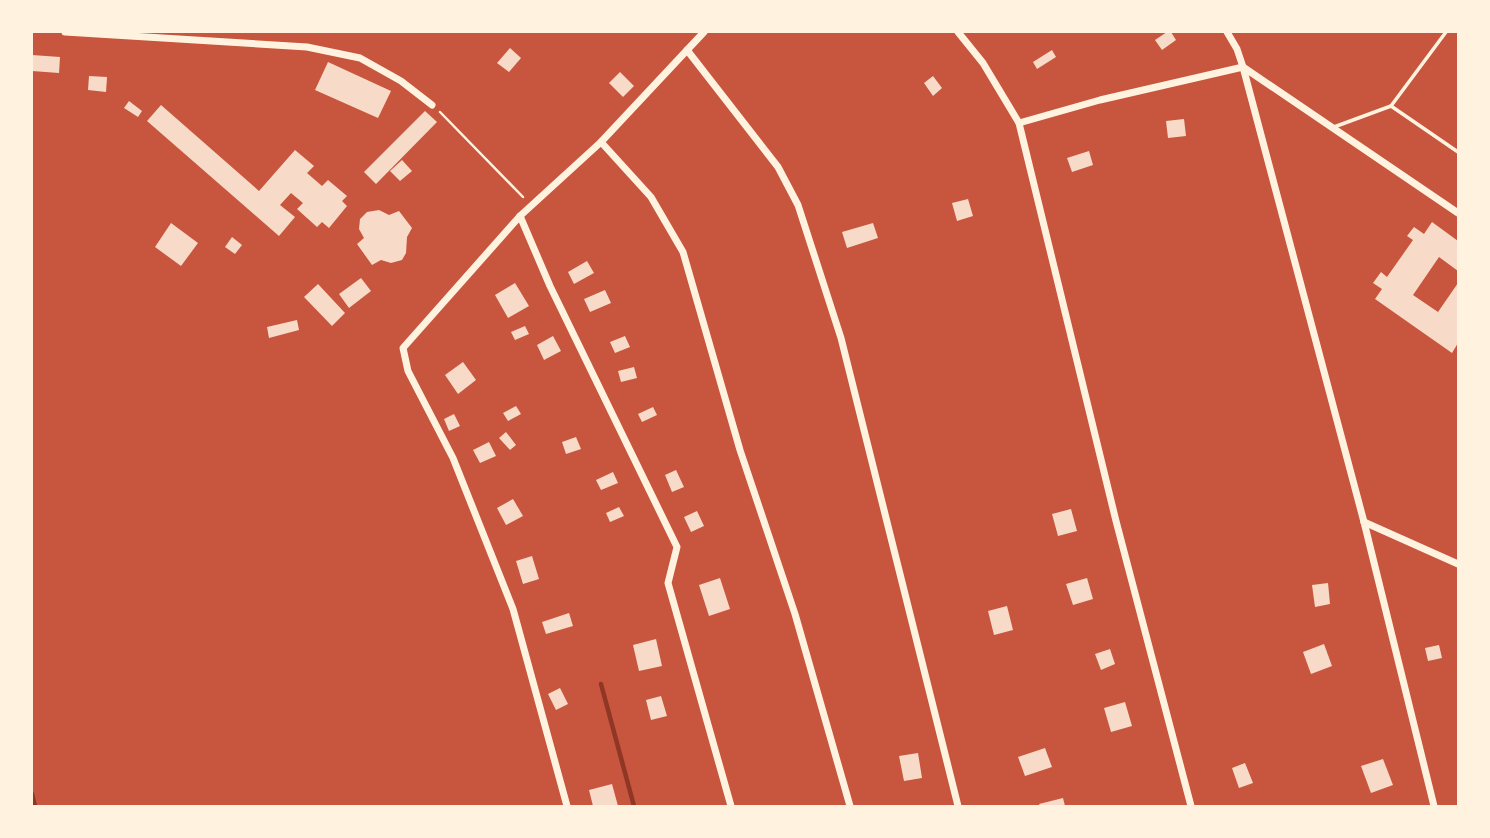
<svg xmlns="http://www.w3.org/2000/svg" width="1490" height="838" viewBox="0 0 1490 838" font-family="'DejaVu Sans',sans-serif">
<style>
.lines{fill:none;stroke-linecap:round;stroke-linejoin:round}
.stream{stroke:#8f3625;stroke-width:4.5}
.building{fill:#f7dbc8}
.path{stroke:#fff3e0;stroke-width:2.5}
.service{stroke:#fff3e0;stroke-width:3.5}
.minor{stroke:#fff3e0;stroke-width:7}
</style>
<rect width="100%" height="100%" fill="#c8553d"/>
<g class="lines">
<g class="stream">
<path d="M 601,684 L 634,806"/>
<path d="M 32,794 L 35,806"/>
</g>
</g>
<g class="building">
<path d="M 1167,32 L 1171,32 L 1176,40 L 1162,50 L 1155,40 Z"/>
<path d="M 510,48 L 521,58 L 509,72 L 497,63 Z"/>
<path d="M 1052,50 L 1056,57 L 1037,69 L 1033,62 Z"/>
<path d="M 32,55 L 60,57 L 59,73 L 32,71 Z"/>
<path d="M 328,62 L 391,91 L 378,118 L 315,90 Z"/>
<path d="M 620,72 L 634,86 L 623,97 L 609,83 Z"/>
<path d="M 89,76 L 107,77 L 106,92 L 88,90 Z"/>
<path d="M 933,76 L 942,88 L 933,96 L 924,83 Z"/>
<path d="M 129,101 L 142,111 L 138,117 L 124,108 Z"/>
<path d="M 161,105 L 259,191 L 295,150 L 314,166 L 307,173 L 322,186 L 328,180 L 347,196 L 342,201 L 347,206 L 329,228 L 322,222 L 317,227 L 297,209 L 303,203 L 291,193 L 280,205 L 295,217 L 279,236 L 147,121 Z"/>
<path d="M 425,111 L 437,122 L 376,184 L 364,172 Z"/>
<path d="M 1184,119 L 1186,136 L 1168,138 L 1166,121 Z"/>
<path d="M 1089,151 L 1093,165 L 1072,172 L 1067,158 Z"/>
<path d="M 402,160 L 412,171 L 400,181 L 390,171 Z"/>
<path d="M 968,199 L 973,216 L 957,221 L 952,203 Z"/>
<path d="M 379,210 L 389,215 L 399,211 L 412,228 L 407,237 L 406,253 L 402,260 L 391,263 L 381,260 L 372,265 L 357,244 L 364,238 L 359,229 L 360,219 L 367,212 Z"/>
<path d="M 1432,222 L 1458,241 L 1458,271 L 1439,257 L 1413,295 L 1438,312 L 1458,283 L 1458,343 L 1452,353 L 1375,299 L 1382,289 L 1373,283 L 1381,272 L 1387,277 L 1413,240 L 1407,236 L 1414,227 L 1424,234 Z"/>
<path d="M 171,223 L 198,243 L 181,266 L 155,247 Z"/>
<path d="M 873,223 L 878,238 L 847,248 L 842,232 Z"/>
<path d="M 232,237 L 242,245 L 235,254 L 225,247 Z"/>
<path d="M 587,261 L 594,273 L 574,284 L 568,272 Z"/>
<path d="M 361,278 L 371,291 L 349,308 L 339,294 Z"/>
<path d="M 515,283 L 529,306 L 508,318 L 495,295 Z"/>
<path d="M 318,284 L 345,313 L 332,326 L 304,297 Z"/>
<path d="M 605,290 L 611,303 L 590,312 L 584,299 Z"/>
<path d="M 297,320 L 299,330 L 269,338 L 267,327 Z"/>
<path d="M 525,326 L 529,334 L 515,340 L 511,332 Z"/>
<path d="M 553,336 L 561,351 L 544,360 L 537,345 Z"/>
<path d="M 625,336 L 630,347 L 615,353 L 610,342 Z"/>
<path d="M 463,362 L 476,380 L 458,394 L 445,375 Z"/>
<path d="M 634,367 L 637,378 L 621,382 L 618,371 Z"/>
<path d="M 516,406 L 521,414 L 508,421 L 503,413 Z"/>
<path d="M 653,407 L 657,415 L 642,422 L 638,414 Z"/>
<path d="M 454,414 L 460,426 L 449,431 L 444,419 Z"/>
<path d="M 506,432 L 516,445 L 510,450 L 499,438 Z"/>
<path d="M 576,437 L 581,449 L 566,454 L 562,442 Z"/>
<path d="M 489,442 L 496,456 L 480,463 L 473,450 Z"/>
<path d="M 676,470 L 684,487 L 672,492 L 665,475 Z"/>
<path d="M 613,472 L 618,483 L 601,490 L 596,480 Z"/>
<path d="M 513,499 L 523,516 L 506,525 L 497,508 Z"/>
<path d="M 619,507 L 624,516 L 610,522 L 606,513 Z"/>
<path d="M 1071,509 L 1077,531 L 1058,536 L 1052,514 Z"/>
<path d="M 697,511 L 704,526 L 691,532 L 684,517 Z"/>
<path d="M 532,556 L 539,579 L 523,584 L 516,561 Z"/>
<path d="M 720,578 L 730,609 L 709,616 L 699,585 Z"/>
<path d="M 1087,578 L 1093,599 L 1073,605 L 1066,584 Z"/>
<path d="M 1328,583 L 1330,604 L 1315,607 L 1312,585 Z"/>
<path d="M 1007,606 L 1013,630 L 994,635 L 988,611 Z"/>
<path d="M 569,613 L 573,626 L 546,634 L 542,622 Z"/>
<path d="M 656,639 L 662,666 L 639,671 L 633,645 Z"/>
<path d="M 1324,644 L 1332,666 L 1311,674 L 1303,652 Z"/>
<path d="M 1439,645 L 1442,658 L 1428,661 L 1425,648 Z"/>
<path d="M 1110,649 L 1115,664 L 1101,670 L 1095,654 Z"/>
<path d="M 560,688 L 568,704 L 556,710 L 548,694 Z"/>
<path d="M 661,696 L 667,716 L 651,720 L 646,700 Z"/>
<path d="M 1125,702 L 1132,726 L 1111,732 L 1104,708 Z"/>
<path d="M 1045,748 L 1052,767 L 1025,776 L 1018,757 Z"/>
<path d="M 918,753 L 922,778 L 904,781 L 899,756 Z"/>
<path d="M 1383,759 L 1393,785 L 1371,793 L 1361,766 Z"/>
<path d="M 1245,763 L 1253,783 L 1239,788 L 1232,768 Z"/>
<path d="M 612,784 L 618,806 L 593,806 L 589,790 Z"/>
<path d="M 1063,798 L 1065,806 L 1040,806 L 1039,804 Z"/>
</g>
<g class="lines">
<path class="path" d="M 440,112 L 523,197"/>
<g class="service">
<path d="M 1391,106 L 1446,32"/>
<path d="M 1334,127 L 1391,106 L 1458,152"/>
</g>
<g class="minor">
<path d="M 65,32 L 307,47 L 360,58 L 401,81 L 432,105"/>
<path d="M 958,32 L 983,63 L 1019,123 L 1116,521 L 1191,806"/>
<path d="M 1227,32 L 1237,49 L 1243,67 L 1364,522 L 1434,806"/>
<path d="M 687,50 L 778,167 L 798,205 L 841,338 L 958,806"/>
<path d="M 1019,123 L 1100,100 L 1243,67 L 1458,213"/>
<path d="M 601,142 L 651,197 L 683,252 L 740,450 L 795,614 L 850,806"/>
<path d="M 520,216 L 550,286 L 677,547 L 668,583 L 731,806"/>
<path d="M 1364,522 L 1458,564"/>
<path d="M 567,806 L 513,609 L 453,458 L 408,371 L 403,348 L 520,216 L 601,142 L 704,32"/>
</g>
</g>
<rect width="1490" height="838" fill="none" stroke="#fff3e0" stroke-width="66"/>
</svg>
